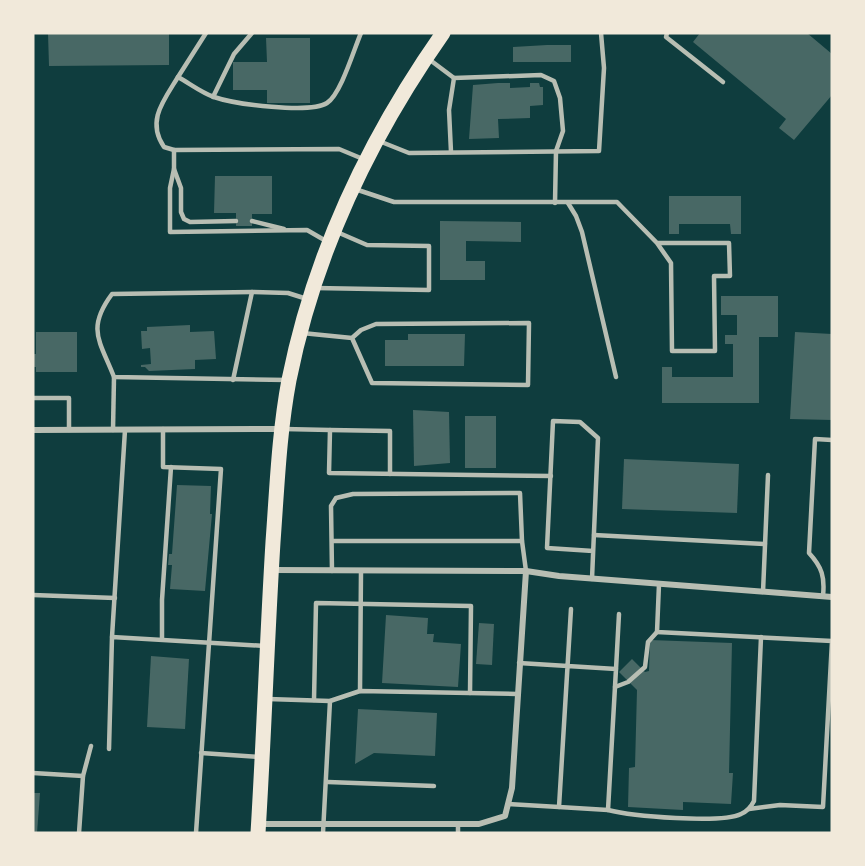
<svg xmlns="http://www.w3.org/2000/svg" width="865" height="866" viewBox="0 0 865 866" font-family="'Work Sans',sans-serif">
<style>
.building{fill:#486865}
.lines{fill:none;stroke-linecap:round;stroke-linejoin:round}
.service{stroke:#b8beb3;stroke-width:4.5}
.minor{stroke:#b8beb3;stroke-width:6}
.primary{stroke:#f1e9da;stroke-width:15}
</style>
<rect width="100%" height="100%" fill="#0f3d3e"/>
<g class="building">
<path d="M 48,33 L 169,33 L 169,65 L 49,66 Z"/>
<path d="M 700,33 L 807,33 L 832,54 L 832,95 L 794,140 L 779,128 L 786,119 L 693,42 Z"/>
<path d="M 266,38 L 310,38 L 310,103 L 267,103 L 267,90 L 233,90 L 233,62 L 267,62 Z"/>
<path d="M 547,45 L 571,45 L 571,62 L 513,62 L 513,47 Z"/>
<path d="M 498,83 L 510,83 L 510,88 L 530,87 L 530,83 L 539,83 L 540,87 L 543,87 L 543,105 L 530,106 L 530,118 L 498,119 L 499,138 L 469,139 L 473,85 Z"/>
<path d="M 215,176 L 272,176 L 272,214 L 252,214 L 252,226 L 236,226 L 236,213 L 214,213 Z"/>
<path d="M 669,196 L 741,196 L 741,234 L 731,234 L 730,224 L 679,224 L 679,234 L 669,234 Z"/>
<path d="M 440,221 L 521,222 L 521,242 L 466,241 L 466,261 L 485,261 L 485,280 L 440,280 Z"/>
<path d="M 721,296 L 778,296 L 778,337 L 759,337 L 759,403 L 662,403 L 662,367 L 672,367 L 672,377 L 733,377 L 733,344 L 725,344 L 725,335 L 737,335 L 737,315 L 721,315 Z"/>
<path d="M 190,325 L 190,332 L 214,331 L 216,359 L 195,360 L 195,369 L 149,371 L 145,367 L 141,367 L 141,365 L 151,364 L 150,348 L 142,349 L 141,331 L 147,331 L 147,327 Z"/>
<path d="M 36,332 L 77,332 L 77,372 L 36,372 L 36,367 L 33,367 L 33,354 L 36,354 Z"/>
<path d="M 795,332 L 832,334 L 832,420 L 790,419 Z"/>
<path d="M 408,334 L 465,334 L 464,366 L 385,366 L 385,340 L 408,340 Z"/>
<path d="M 413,410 L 449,412 L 450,463 L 414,466 Z"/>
<rect x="465" y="416" width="31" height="52"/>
<path d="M 624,459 L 739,464 L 737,513 L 622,509 Z"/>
<path d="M 177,485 L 211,486 L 210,514 L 212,514 L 205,591 L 170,589 L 172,565 L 168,565 L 169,554 L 172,554 Z"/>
<path d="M 386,615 L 428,618 L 427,634 L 434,634 L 433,642 L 461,644 L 458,687 L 382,683 Z"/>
<path d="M 479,623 L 494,624 L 492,665 L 476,664 Z"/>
<path d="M 650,640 L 732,643 L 729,773 L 733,773 L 731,804 L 683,802 L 683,810 L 628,807 L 629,768 L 635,767 L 637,690 L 619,672 L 632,659 L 645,672 L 649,671 Z"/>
<path d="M 151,656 L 189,659 L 185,729 L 147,727 Z"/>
<path d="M 358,709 L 437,713 L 435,756 L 374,753 L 355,764 Z"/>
<path d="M 33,793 L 40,793 L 37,833 L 33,833 Z"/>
</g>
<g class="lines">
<g class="service">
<path d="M 206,33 L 178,77 C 189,83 202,93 214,97 C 234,104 310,114 327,103 C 341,94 354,49 361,33"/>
<path d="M 667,33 L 666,37 L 723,82"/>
<path d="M 430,60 L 454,78"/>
<path d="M 213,97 L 234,54 L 252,33"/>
<path d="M 379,141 L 409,153 L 599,151 L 604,68 L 601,33"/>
<path d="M 174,150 L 164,147 C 146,121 164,100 178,77"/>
<path d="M 451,152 L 449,110 L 454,78 L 541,75 L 554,81 L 560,98 L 563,131 L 556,151 L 555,203"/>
<path d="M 174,169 L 181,188 L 181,212 L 184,219 L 190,222 L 236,221"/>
<path d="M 355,189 L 394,202 L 617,202 L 657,243 L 729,243 L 730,276 L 714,276 L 715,351 L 672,351 L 671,263 L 657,243"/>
<path d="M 568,203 L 576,216 L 582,232 L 616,377"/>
<path d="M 252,221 L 284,229"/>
<path d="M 326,241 L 307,230 L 170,232 L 170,188 L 174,169 L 174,150 L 339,149 L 363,159"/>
<path d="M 315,288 L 429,290 L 429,246 L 367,245 L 337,232"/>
<path d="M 302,333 L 352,338 L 361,330 L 376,324 L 529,323 L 528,385 L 372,383 L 352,338"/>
<path d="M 233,380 L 252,292"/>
<path d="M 287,380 L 114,377 C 100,341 86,329 112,294 L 252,292 L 288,293 L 307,299"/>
<path d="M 33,398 L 69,398 L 69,430"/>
<path d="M 163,429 L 163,467 L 221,469 L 196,833"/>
<path d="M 284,429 L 330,430 L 329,473 L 551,476"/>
<path d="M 113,430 L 114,377"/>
<path d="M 330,430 L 390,431 L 390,474"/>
<path d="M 594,535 L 765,544"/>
<path d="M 522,541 L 526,571"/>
<path d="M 332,571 L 331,506 L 336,498 L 353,494 L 520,493 L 522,541 L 333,541"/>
<path d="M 592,579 L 598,438 L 580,422 L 553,421 L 547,548 L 593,551"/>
<path d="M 659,584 L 657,632 L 832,641 L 823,807 L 780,805 L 749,809"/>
<path d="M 763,592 L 768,475"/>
<path d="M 33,595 L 115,598"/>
<path d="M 823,596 C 825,577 822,567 809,553 L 815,439 L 832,440"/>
<path d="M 112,637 L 125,430"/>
<path d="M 162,639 L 162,600 L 171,467"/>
<path d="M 519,663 L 616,669 L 608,810 L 559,807 L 571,609"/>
<path d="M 616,669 L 619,614"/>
<path d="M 615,687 L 628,682 L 645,667 L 648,642 L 657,632"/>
<path d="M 360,691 L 361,571"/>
<path d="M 268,699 L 330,701 L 360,691 L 517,694"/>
<path d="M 314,700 L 316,603 L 471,606 L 470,693"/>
<path d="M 109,749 L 112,637 L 265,646"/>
<path d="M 201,753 L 260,757"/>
<path d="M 33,773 L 83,776"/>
<path d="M 328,782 L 434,786"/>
<path d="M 508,804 L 559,807"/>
<path d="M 608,810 C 631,816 721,824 741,814 C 748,811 751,807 754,801 L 761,637"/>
<path d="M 79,833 L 83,776 L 91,746"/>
<path d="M 323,833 L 330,701"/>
<path d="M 458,833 L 458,824"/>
</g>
<g class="minor">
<path d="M 33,430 L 281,429"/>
<path d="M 273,570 L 526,571 L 559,576 L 832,597"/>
<path d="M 259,824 L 479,824 L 505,816 L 512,788 L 526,571"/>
</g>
<path class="primary" d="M 258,833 C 264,736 267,639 273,542 C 277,488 279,433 289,380 C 314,255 370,137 443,33"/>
</g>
<rect width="865" height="866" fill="none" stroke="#f1e9da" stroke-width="69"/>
</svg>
